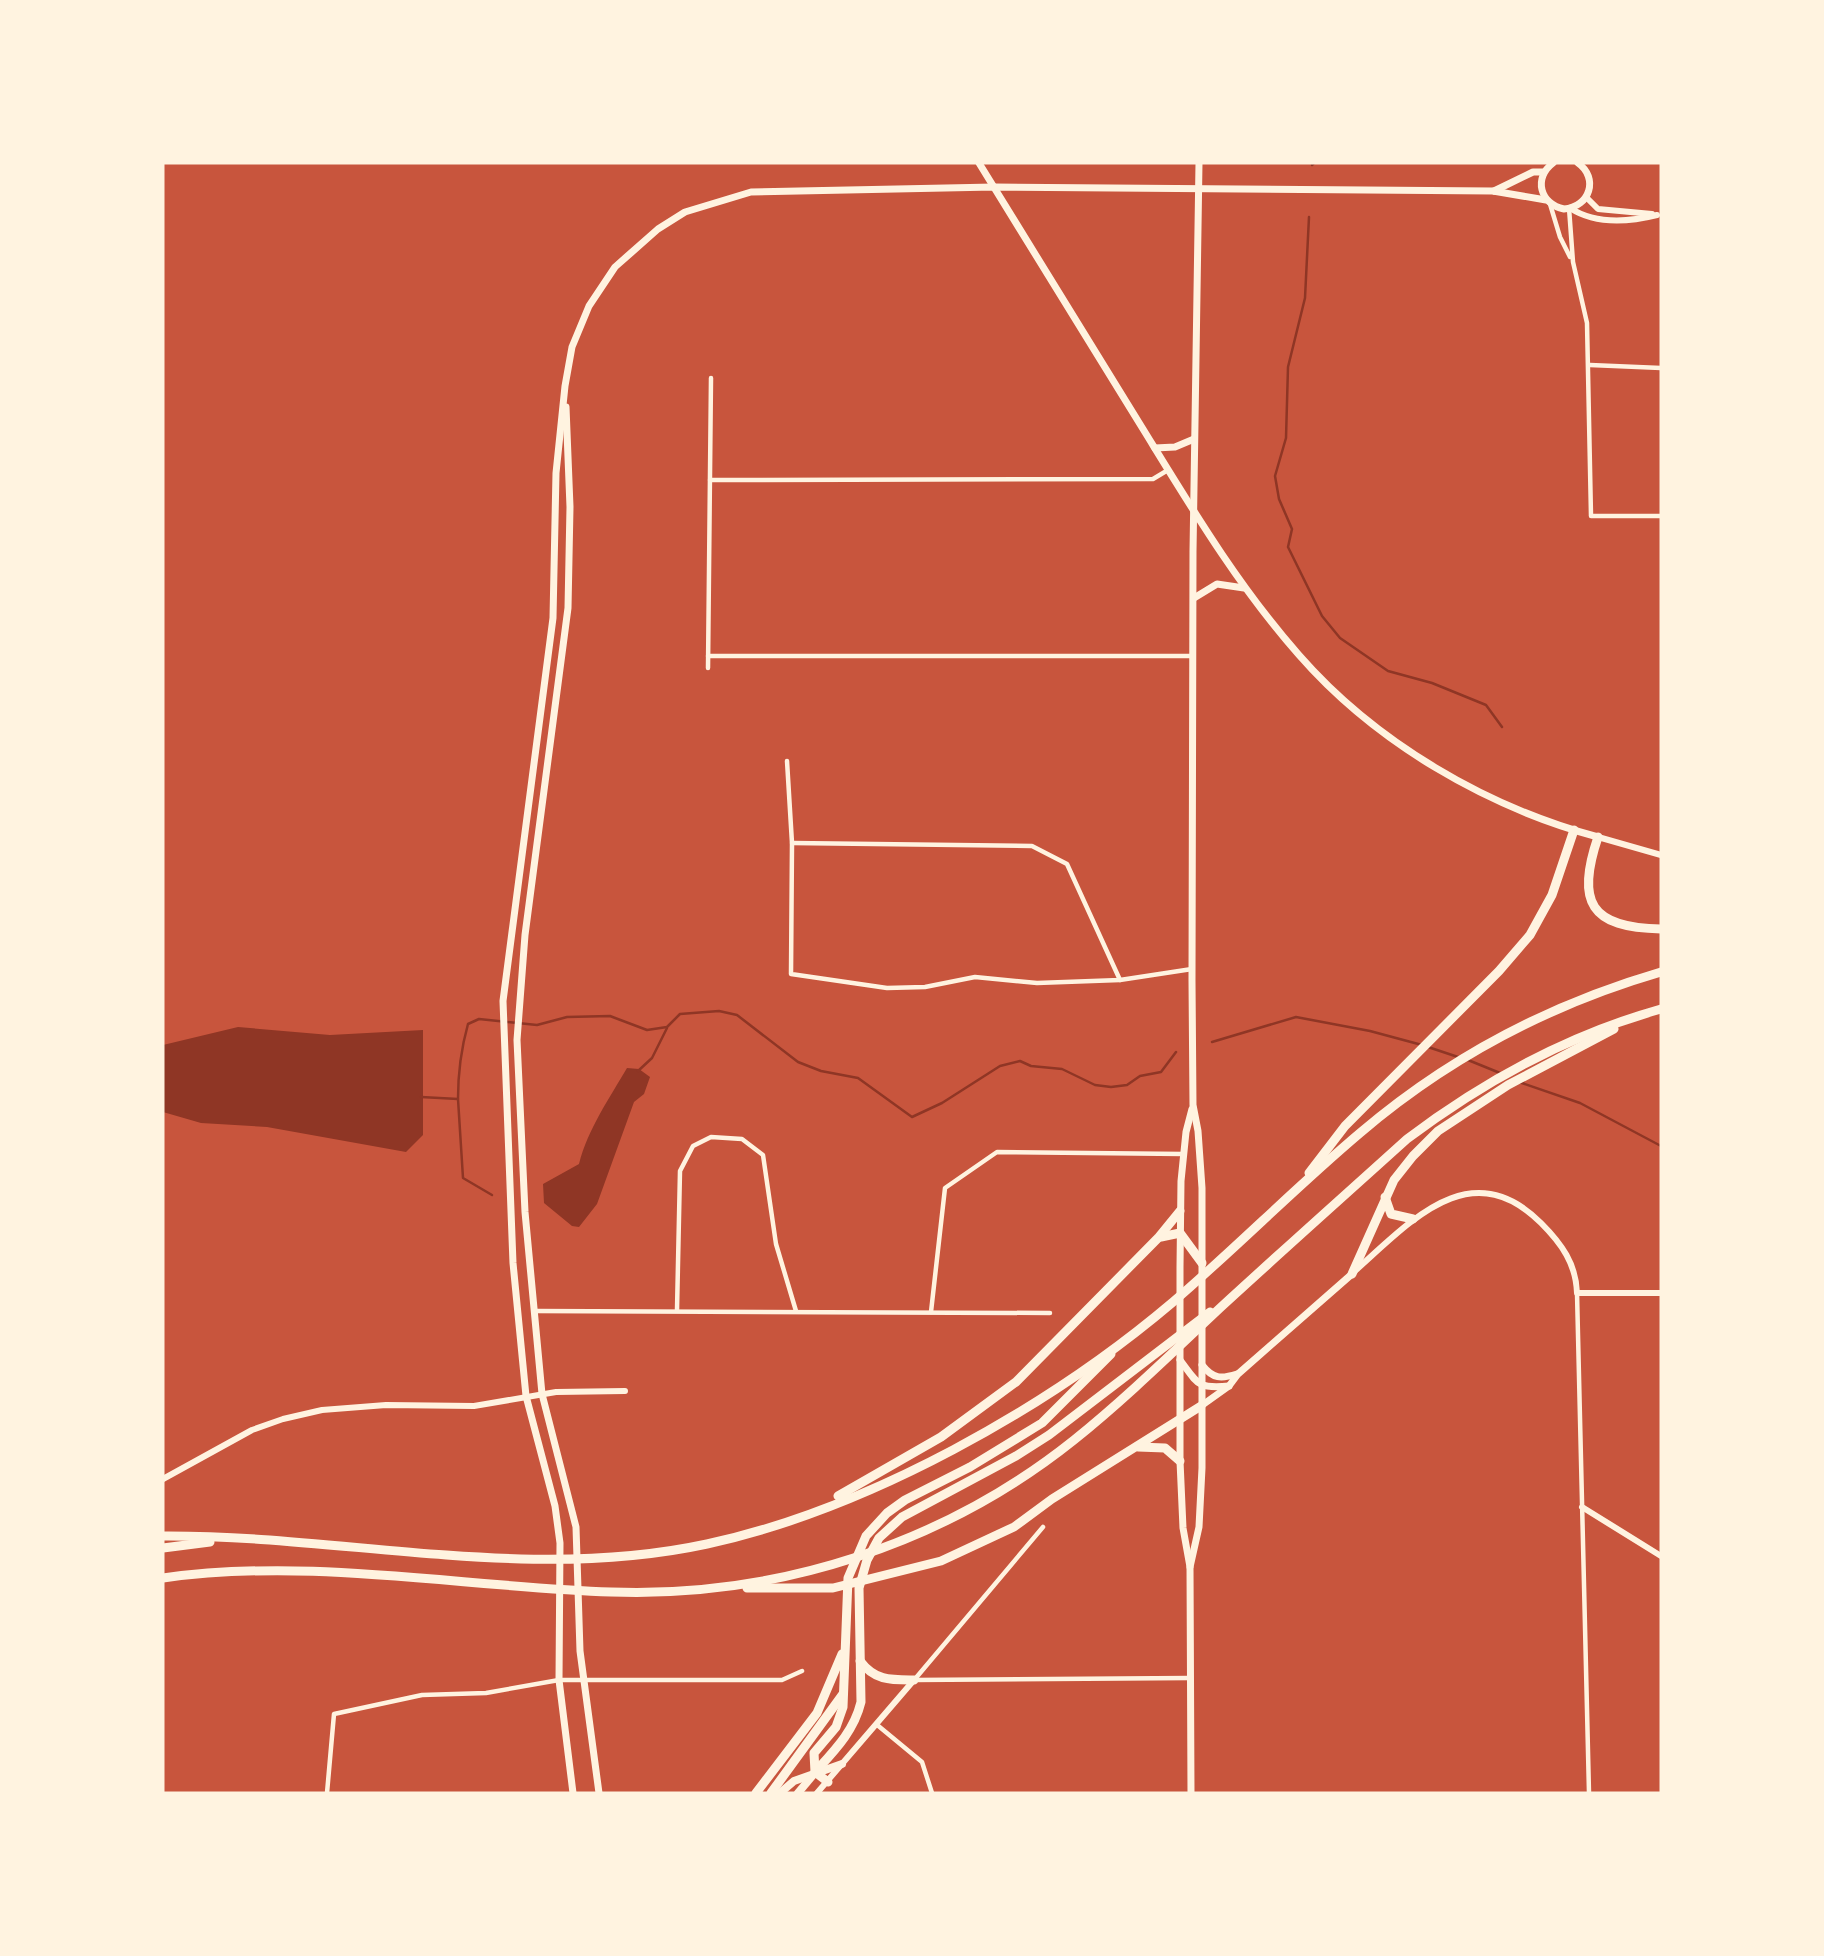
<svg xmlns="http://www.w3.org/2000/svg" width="1824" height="1956" viewBox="0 0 1824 1956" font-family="'Work Sans',sans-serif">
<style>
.water{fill:#8f3625}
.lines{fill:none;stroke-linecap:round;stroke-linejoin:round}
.stream{stroke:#8f3625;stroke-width:2.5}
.minor{stroke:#fff3e0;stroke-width:4.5}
.tertiary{stroke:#fff3e0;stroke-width:6}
.secondary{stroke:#fff3e0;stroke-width:7}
.trunk{stroke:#fff3e0;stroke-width:8}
.motorway{stroke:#fff3e0;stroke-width:9}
</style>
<rect width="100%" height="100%" fill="#c8553d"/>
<g class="water">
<path d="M 238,1027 L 330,1035 L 423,1030 L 423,1135 L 406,1152 L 267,1127 L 201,1123 L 163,1112 L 163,1045 Z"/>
<path d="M 627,1068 L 639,1069 L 650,1077 L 644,1094 L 634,1102 L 597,1204 L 579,1227 L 572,1226 L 544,1203 L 543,1184 L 579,1164 C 588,1129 609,1099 627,1068 Z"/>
</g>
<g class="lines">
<g class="stream">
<path d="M 1312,165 L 1314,163"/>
<path d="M 1309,217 L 1305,298 L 1288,367 L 1286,438 L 1275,476 L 1279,499 L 1292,529 L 1288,547 L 1322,616 L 1340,638 L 1388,671 L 1432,683 L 1486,705 L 1502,727"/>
<path d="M 1212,1042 L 1296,1017 L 1370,1031 L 1422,1045"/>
<path d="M 1428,1047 L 1461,1058"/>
<path d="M 1468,1060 L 1500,1073"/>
<path d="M 638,1071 L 652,1058 L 667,1028"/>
<path d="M 1519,1082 L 1580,1103 L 1661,1146"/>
<path d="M 421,1097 L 458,1099 C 458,1073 461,1049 468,1024 L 479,1019 L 537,1025 L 567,1017 L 610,1016 L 647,1030 L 667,1027 L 680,1014 L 719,1011 L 737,1015 L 798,1062 L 821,1071 L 858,1078 L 912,1117 L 942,1103 L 1000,1066 L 1020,1061 L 1031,1066 L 1062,1069 L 1095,1085 L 1111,1087 L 1127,1085 L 1140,1076 L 1161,1072 L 1176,1052"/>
<path d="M 458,1099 L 463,1178 L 492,1195"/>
</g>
<g class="minor">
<path d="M 1550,204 L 1560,237 L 1570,257"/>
<path d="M 1569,208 L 1573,262 L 1587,323 L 1591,516 L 1661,516"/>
<path d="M 1590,365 L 1661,368"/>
<path d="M 710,480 L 1153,479 L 1168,470"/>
<path d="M 708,656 L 1193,656"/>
<path d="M 708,668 L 711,378"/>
<path d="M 787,761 L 792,843 L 791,974 L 887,988 L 925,987 L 975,977 L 1037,983 L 1120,980 L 1192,969"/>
<path d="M 792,843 L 1032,846 L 1067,864 L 1120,980"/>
<path d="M 1577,1293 L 1589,1793"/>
<path d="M 677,1310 L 680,1171 L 693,1146 L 711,1137 L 742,1139 L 763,1155 L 776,1244 L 796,1311"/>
<path d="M 534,1311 L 1050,1313"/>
<path d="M 931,1312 L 945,1188 L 997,1152 L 1183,1154"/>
<path d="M 915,1679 L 1043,1527"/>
<path d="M 914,1680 L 1190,1678"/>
<path d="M 876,1724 L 922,1762 L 932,1793"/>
<path d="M 327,1793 L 334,1714 L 422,1695 L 486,1693 L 559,1680 L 782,1680 L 802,1671"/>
</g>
<g class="tertiary">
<path d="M 1586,197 L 1598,209 L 1652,214"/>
<path d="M 1570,208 C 1596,225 1629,222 1657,215"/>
<path d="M 1598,837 L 1661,855"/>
<path d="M 1356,1270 C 1411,1221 1471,1153 1541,1223 C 1562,1244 1576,1264 1577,1293 L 1661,1293"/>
<path d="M 163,1479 L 252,1430 L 283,1419 L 322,1410 L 386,1405 L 474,1406 L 556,1392 L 625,1391"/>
<path d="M 1582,1507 L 1661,1556"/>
<path d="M 817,1793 L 914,1680"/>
</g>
<g class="secondary">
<path d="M 979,163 C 1033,251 1088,340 1143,429 C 1191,507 1238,586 1299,655 C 1375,742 1486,807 1598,837"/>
<path d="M 1553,163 C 1533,178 1540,204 1564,209 C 1590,207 1599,178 1578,163"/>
<path d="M 1494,191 L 1533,172 L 1544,172"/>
<path d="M 566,407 L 570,507 L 568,608 L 525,935 L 517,1040 L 525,1212 L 542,1394 L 576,1527 L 580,1651 L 599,1793"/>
<path d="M 1155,448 L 1175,447 L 1194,439"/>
<path d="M 1194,598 L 1217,584 L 1244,588"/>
<path d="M 1180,1360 C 1198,1384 1197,1389 1229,1386"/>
<path d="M 1202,1365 C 1213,1379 1221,1379 1237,1374"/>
<path d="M 1201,1406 L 1229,1386 L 1238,1374 L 1352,1274"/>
<path d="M 1190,1567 L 1199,1527 L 1202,1468 L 1202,1188 L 1198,1131 L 1193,1105 L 1192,981 L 1193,552 L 1199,163"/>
<path d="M 573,1793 L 559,1680 L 560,1543 L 555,1506 L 526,1396 L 513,1263 L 503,1001 L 553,618 L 556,473 L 565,386 L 572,347 L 589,306 L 615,267 L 658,229 L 685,212 L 751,192 L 994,187 L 1493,191 L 1546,200"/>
<path d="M 1191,1793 L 1190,1567 L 1183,1528 L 1180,1461 L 1180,1267 L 1181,1181 L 1186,1132 L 1192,1109"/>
</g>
<g class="trunk">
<path d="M 780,1793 L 794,1781 L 842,1764"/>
<path d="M 798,1793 L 813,1775"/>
</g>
<g class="motorway">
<path d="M 1598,837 C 1576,902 1590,928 1661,929"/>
<path d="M 1309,1173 L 1345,1126 L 1499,971 L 1530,935 L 1552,895 L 1574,830"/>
<path d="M 1385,1197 L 1391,1214 L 1413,1219"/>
<path d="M 1161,1237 L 1180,1233 L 1202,1263"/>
<path d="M 1352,1274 L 1394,1180 L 1413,1156 L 1438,1131 L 1508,1085 L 1614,1029"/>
<path d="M 1138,1447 L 1165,1448 L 1180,1461"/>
<path d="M 838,1496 L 941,1437 L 1016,1382 L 1158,1238 L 1180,1211"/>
<path d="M 163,1536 C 344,1535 527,1583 707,1544 C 868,1509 1048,1408 1173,1302 C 1237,1247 1296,1187 1360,1133 C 1448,1058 1551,1004 1661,972"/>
<path d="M 163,1548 L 210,1542"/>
<path d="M 163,1578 C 311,1557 462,1587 611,1592 C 777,1598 944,1544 1074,1440 C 1125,1399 1172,1353 1220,1308 C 1282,1251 1345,1195 1407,1139 C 1484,1081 1568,1035 1661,1009"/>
<path d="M 747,1588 L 833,1588 L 941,1561 L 1014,1527 L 1052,1499 L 1201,1406"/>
<path d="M 860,1661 C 875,1681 891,1680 914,1680"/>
<path d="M 815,1772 C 835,1750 854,1731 861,1702 L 859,1588 L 867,1560 L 879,1538 L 902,1517 L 1016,1456 L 1049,1435 L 1210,1312"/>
<path d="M 828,1782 L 815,1772 L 814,1753 L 836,1727 L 843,1707 L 848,1578 L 866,1536 L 887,1513 L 905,1500 L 970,1467 L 1042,1423 L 1111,1354"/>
<path d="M 756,1793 L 817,1713 L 842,1654"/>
<path d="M 771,1793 L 843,1694"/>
</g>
</g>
<rect width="1824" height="1956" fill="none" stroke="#fff3e0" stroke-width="329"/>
</svg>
